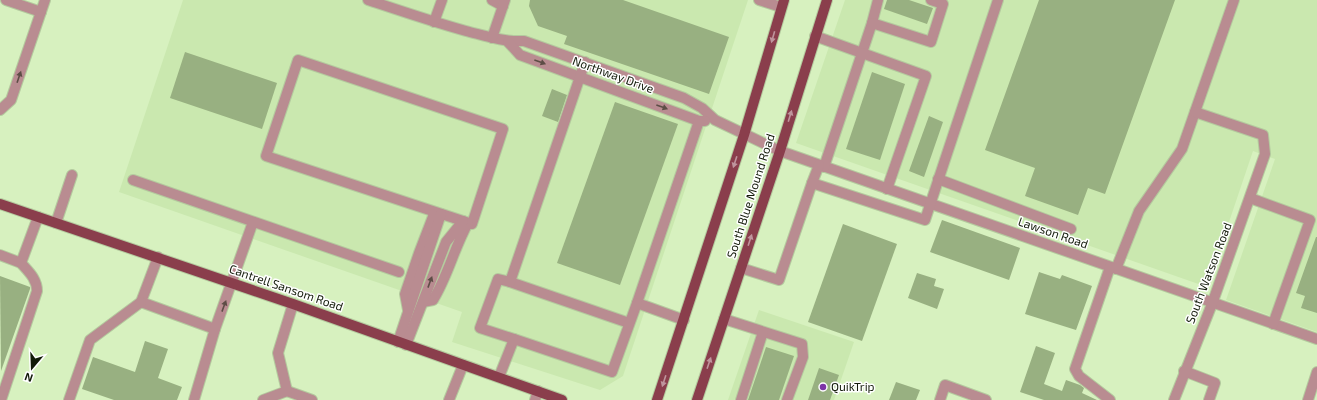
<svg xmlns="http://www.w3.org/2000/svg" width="1317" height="400" viewBox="0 0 1317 400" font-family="'Exo 2',sans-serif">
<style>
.built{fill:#cae8af}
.building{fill:#98b081}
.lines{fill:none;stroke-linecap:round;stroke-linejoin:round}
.minor-casing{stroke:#b4ca9e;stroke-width:12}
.major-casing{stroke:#b4ca9e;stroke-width:12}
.minor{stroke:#b98c91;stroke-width:10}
.major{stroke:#8a3e4c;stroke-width:10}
.oneway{fill:#bf959d}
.oneway2{fill:#5d4d46}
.poi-dot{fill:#7d34a7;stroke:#fff;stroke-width:1.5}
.labels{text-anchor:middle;stroke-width:3;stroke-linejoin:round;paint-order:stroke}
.street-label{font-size:12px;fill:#121a09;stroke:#fff}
.poi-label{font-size:12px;fill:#121a09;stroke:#fff;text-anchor:start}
</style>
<rect width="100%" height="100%" fill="#d7f1bf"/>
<g class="built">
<path d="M 183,0 L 748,0 L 623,376 L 600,390 L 452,342 L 462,312 L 119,192 Z"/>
<path d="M 845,0 L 1317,0 L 1317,332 L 1226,300 L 1275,159 L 1253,151 L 1207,287 L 796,143 Z"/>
<path d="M 759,310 L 854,342 L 834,400 L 728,400 Z"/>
</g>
<g class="building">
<path d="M 530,0 L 623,0 L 729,37 L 709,94 L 564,44 L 567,36 L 538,26 L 529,6 Z"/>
<path d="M 887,0 L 909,0 L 933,8 L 927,24 L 884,9 Z"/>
<path d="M 1039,0 L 1175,0 L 1105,194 L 1088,188 L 1078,215 L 1025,196 L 1035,168 L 985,150 Z"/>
<path d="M 185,52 L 277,83 L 262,129 L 170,98 Z"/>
<path d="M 872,72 L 905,84 L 880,160 L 846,149 Z"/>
<path d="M 552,89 L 567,95 L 558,122 L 542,116 Z"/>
<path d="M 615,102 L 678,124 L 620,285 L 557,263 Z"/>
<path d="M 929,116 L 943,122 L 924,177 L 909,171 Z"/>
<path d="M 942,220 L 1020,248 L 1009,280 L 930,252 Z"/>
<path d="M 843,224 L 897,244 L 862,341 L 808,322 Z"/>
<path d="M 1316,237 L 1317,237 L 1317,313 L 1301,308 L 1305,296 L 1296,293 Z"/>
<path d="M 1039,272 L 1060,279 L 1062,275 L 1092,286 L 1076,330 L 1025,314 Z"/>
<path d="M 917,273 L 936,279 L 934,286 L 944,289 L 937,309 L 908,298 Z"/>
<path d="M 0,276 L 30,287 L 30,289 L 1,371 Z"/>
<path d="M 145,341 L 168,349 L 158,378 L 182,387 L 177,400 L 114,400 L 82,389 L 93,357 L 135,372 Z"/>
<path d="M 1036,346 L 1055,353 L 1044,384 L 1062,391 L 1066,380 L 1080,385 L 1084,388 L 1082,393 L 1097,400 L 1044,400 L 1020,392 Z"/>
<path d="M 766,347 L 794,356 L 779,400 L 748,400 Z"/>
<path d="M 819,368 L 839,375 L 830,400 L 808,400 Z"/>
<path d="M 896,382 L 920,390 L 916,400 L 889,400 Z"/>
</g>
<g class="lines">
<defs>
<g id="minor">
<path d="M 6,0 L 41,12"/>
<path d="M 368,0 C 401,11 433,22 466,31 C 486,36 503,42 524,41 L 684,98 L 702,108 L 715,120 L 780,151 L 1317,339"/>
<path d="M 492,0 L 503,6"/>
<path d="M 759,0 L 781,7"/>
<path d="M 434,22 L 442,0"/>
<path d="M 872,23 L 878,0"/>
<path d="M 815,36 L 862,53 L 872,23 L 931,42 L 943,4 L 931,0"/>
<path d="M 492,38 L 505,0"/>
<path d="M 508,42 L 520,55 L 699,121 L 705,121"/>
<path d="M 298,60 L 503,129 L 472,224 L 266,156 Z"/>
<path d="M 0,110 L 11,100 L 45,0"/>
<path d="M 824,167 L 862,53 L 926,76 L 887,189"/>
<path d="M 938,179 L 1071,229"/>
<path d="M 133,180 L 399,272"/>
<path d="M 812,183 L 819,165"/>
<path d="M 1250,198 L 1310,220 L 1273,324"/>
<path d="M 56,223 L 72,175"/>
<path d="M 0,255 L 21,263"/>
<path d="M 158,257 L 141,302 L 215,329"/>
<path d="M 741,268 L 779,280 L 812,183 L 925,220 L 998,0"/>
<path d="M 1116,269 L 1139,211 L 1182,149 L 1234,0"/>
<path d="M 510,282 L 629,323"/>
<path d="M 423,302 L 433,300 C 448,276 454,248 468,223"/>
<path d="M 408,310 L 405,294 L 419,253 L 434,214"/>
<path d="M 724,319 L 802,344 L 803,357 L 787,400"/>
<path d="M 684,320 L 637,303 L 699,121"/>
<path d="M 514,339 L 480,328 L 498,279 L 510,282 L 585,62"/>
<path d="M 398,342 L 441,214"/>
<path d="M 406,345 L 446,242 L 463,221"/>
<path d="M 1184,371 L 1215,383 L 1209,400"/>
<path d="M 499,377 L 514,339 L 612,372 L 637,303"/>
<path d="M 287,391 L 312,400"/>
<path d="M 1,400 L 37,291 C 37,279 29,272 21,263 L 38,217"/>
<path d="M 69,400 L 90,340 L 141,302"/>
<path d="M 194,400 L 215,329 L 253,222"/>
<path d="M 263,400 L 287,391 L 278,353 L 293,304"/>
<path d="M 449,400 L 463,365"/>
<path d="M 535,400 L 538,391"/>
<path d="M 741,400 L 763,332"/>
<path d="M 940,400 L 945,385 L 986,400"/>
<path d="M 1110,400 L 1079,376 L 1075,369 L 1110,267"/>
<path d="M 1174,400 L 1212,304 L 1265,154 L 1263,135 L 1195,112"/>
<path d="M 1308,400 L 1317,372"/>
</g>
<g id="major">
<path d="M 0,204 L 293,304 L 562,400"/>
<path d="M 657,400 L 744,135 L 784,0"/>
<path d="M 697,400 L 780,151 L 827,0"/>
</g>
</defs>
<use href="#minor" class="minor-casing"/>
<use href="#major" class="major-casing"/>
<use href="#minor" class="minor"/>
<use href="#major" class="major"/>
</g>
<defs><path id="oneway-solid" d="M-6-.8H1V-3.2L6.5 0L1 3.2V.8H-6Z"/></defs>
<g class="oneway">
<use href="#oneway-solid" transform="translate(773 37) rotate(106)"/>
<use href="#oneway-solid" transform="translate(790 116) rotate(-73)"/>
<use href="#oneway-solid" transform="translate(735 162) rotate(108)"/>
<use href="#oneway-solid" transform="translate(750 240) rotate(-72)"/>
<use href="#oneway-solid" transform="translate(709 363) rotate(-71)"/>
<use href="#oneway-solid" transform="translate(664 381) rotate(108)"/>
</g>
<g class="oneway2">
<use href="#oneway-solid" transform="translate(540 62) rotate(20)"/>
<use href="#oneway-solid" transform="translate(19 77) rotate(-71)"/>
<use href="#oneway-solid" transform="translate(662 107) rotate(20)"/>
<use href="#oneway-solid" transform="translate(430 282) rotate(-70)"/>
<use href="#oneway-solid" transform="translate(224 306) rotate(-70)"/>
</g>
<circle class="poi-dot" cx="823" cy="387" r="4"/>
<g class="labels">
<g class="street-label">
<text transform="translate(613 75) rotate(20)" y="4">Northway Drive</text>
<text transform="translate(751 196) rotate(-72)" y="4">South Blue Mound Road</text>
<text transform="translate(1053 233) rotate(19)" y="4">Lawson Road</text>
<text transform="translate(1209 273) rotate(-69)" y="4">South Watson Road</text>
<text transform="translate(286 288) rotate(19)" y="4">Cantrell Sansom Road</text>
</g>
<g class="poi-label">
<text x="831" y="391">QuikTrip</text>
</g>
</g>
<g transform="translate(32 368) rotate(199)" stroke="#ffffff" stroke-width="3" paint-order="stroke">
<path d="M0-3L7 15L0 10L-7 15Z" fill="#121a09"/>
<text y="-6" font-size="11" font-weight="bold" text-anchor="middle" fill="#121a09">N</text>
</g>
</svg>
